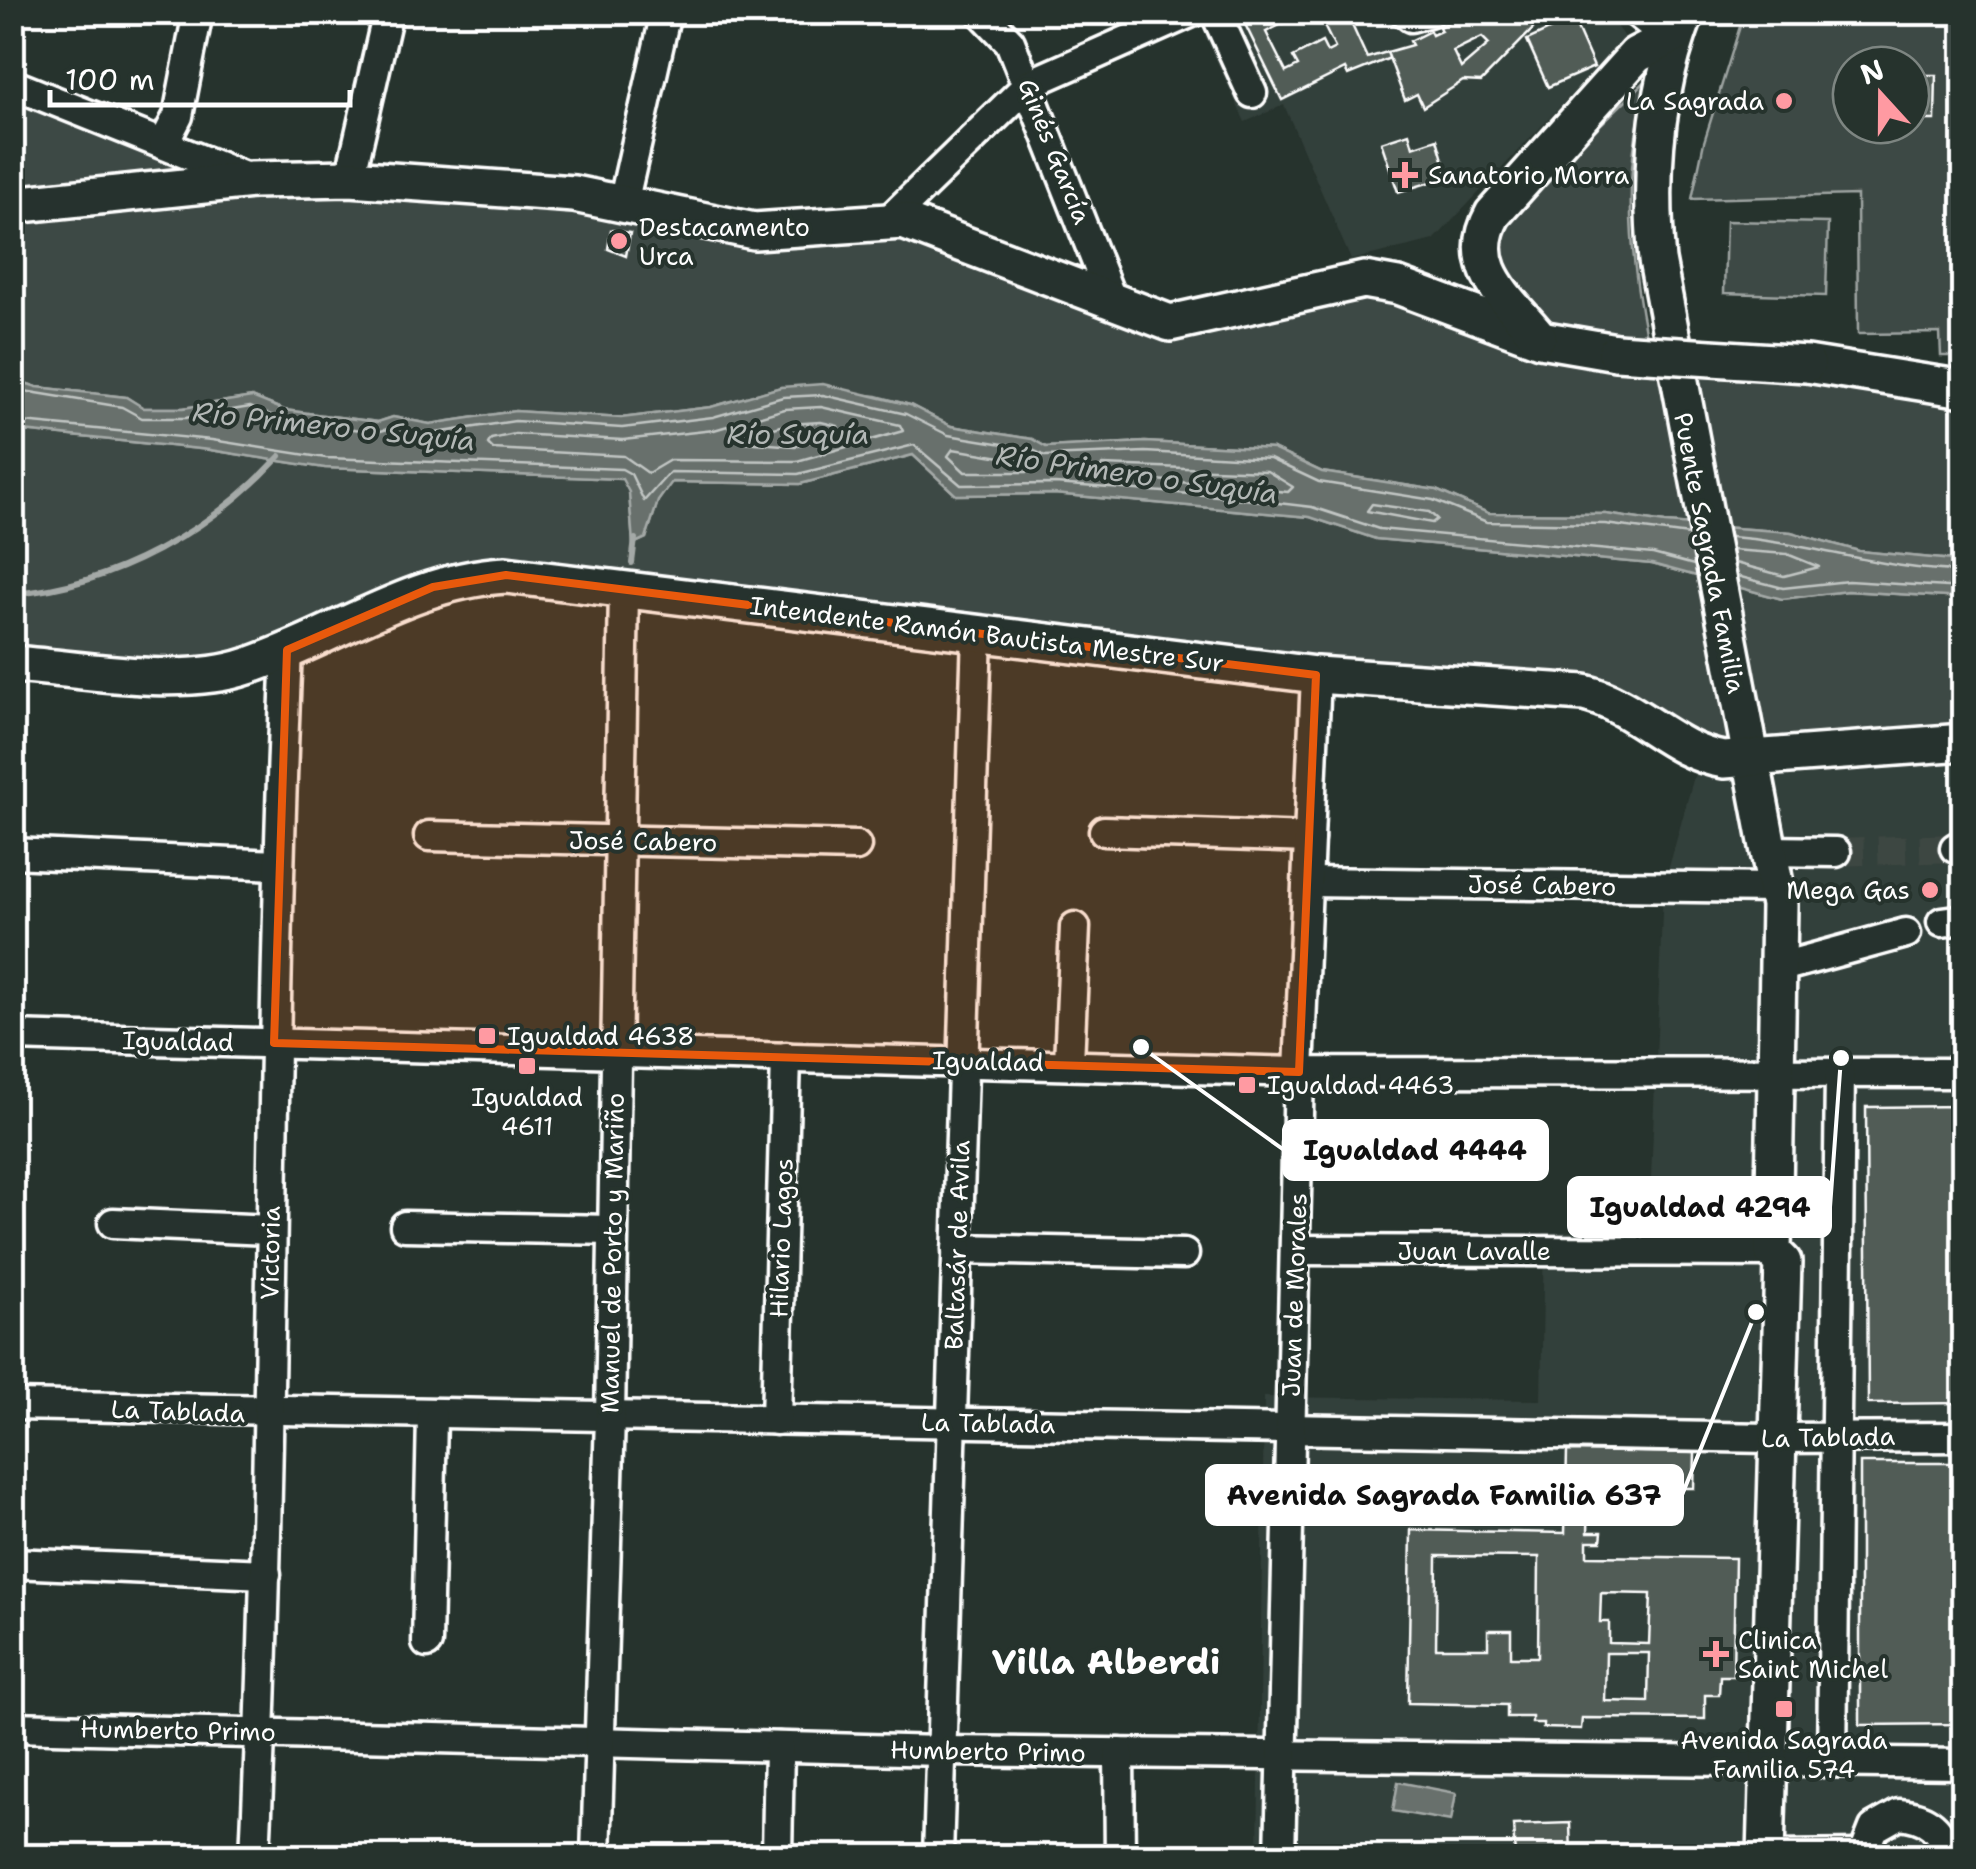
<svg xmlns="http://www.w3.org/2000/svg" width="1976" height="1869" viewBox="0 0 1976 1869" font-family="'Shantell Sans',sans-serif">
<style>
.built{fill:#333f3a}
.green{fill:#3e4944;stroke:#9ea4a2;stroke-width:2.5;fill-rule:evenodd}
.water{fill:#67706c;stroke:#a4a9a7;stroke-width:2.5}
.lines{fill:none;stroke-linecap:round;stroke-linejoin:round}
.shore{stroke:#c2c6c4;stroke-width:2.5}
.stream{stroke:#a4a9a7;stroke-width:6}
.building{fill:#515c57;stroke:#fff;stroke-width:2.5;fill-rule:evenodd}
.minor-tunnel{stroke:#3c4742;stroke-width:28;stroke-dasharray:28 14;stroke-linecap:butt}
.minor-casing{stroke:#fff;stroke-width:35}
.major-casing{stroke:#fff;stroke-width:42}
.minor{stroke:#26332d;stroke-width:28}
.major{stroke:#26332d;stroke-width:35}
.major-bridge-casing{stroke:#fff;stroke-width:42;stroke-linecap:butt}
.major-bridge{stroke:#26332d;stroke-width:35}
.marked{fill:#e8590c;fill-opacity:0.2;stroke:#e8590c;stroke-width:8;stroke-linejoin:round}
.poi-dot{fill:#ff9aa2;stroke:#26332d;stroke-width:4}
.labels{text-anchor:middle;stroke-width:8;stroke-linejoin:round;paint-order:stroke}
.poi-label{font-size:25px;fill:#fff;stroke:#26332d;text-anchor:start}
.street-label{font-size:25px;fill:#fff;stroke:#26332d}
.water-label{font-size:28px;font-style:italic;fill:#b3b8b6;stroke:#26332d}
.district-label{font-size:35px;font-weight:bold;fill:#fff;stroke:#26332d}
.leader{fill:none;stroke:#fff;stroke-width:4}
.callout-dot{fill:#fff;stroke:#26332d;stroke-width:4}
.callout{fill:#fff;stroke:#fff;stroke-width:4}
.callout-label{font-size:28px;text-anchor:middle;font-weight:bold;fill:#111}
</style>
<rect width="100%" height="100%" fill="#26332d"/>
<filter id="ink" filterUnits="userSpaceOnUse"><feTurbulence type="fractalNoise" baseFrequency=".01" numOctaves="2"/><feDisplacementMap in="SourceGraphic" scale="20" xChannelSelector="R" yChannelSelector="G"/><feConvolveMatrix kernelMatrix="1 2 1 2 8 2 1 2 1" color-interpolation-filters="sRGB"/></filter>
<g filter="url(#ink)">
<g class="built">
<path d="M 1605,12 L 1625,38 L 1434,240 L 1351,260 L 1284,105 L 1245,122 L 1205,36 L 1254,13 Z"/>
<path d="M 1963,756 L 1963,1856 L 1258,1856 L 1264,1397 L 1541,1400 L 1544,1233 L 1649,1227 L 1663,889 L 1696,769 Z"/>
</g>
<g class="green">
<path d="M 1755,12 L 1963,13 L 1963,356 L 1941,356 L 1940,333 L 1858,334 L 1857,195 L 1692,199 L 1704,142 L 1742,20 ZM 1851,65 L 1911,65 L 1911,125 L 1851,125 Z"/>
<path d="M 1653,74 C 1620,157 1629,251 1646,337 L 1544,323 L 1514,295 L 1494,235 L 1511,211 Z"/>
<path d="M 13,100 L 208,172 L 13,195 Z"/>
<path d="M 283,178 L 740,230 L 889,220 L 1159,320 L 1348,281 L 1540,339 L 1963,389 L 1963,561 L 1859,551 L 1791,532 L 1665,523 L 1606,514 L 1488,513 L 1436,490 L 1322,472 L 1273,449 L 1145,442 L 1046,447 L 1032,439 L 951,426 L 910,405 L 877,396 L 781,387 L 711,407 L 621,418 L 515,411 L 430,424 L 393,417 L 378,422 L 284,410 L 252,397 L 183,408 L 143,408 L 126,397 L 37,387 L 13,379 L 12,205 Z"/>
<path d="M 1726,221 L 1828,223 L 1826,296 L 1724,293 Z"/>
<path d="M 13,430 L 210,450 L 325,468 L 623,479 L 629,492 L 633,544 L 646,538 L 658,501 L 671,482 L 800,484 L 913,455 L 956,495 L 1054,494 L 1310,517 L 1376,539 L 1652,564 L 1782,599 L 1847,591 L 1963,598 L 1964,742 L 1749,758 L 1622,707 L 506,575 L 247,667 L 13,664 Z"/>
</g>
<g class="water">
<path d="M 12,379 L 37,387 L 126,397 L 144,408 L 183,408 L 252,397 L 284,410 L 378,422 L 393,417 L 430,424 L 515,411 L 621,418 L 711,407 L 781,387 L 823,384 L 910,405 L 951,426 L 1032,439 L 1046,447 L 1145,442 L 1273,449 L 1322,472 L 1436,490 L 1488,513 L 1606,514 L 1665,523 L 1791,532 L 1859,551 L 1963,561 L 1963,598 L 1847,591 L 1782,599 L 1652,564 L 1376,539 L 1310,517 L 1054,494 L 956,495 L 913,455 L 800,484 L 672,482 L 658,501 L 646,538 L 633,544 L 629,492 L 622,479 L 325,468 L 210,450 L 13,430 Z"/>
<path d="M 1398,1782 L 1456,1793 L 1451,1821 L 1393,1811 Z"/>
</g>
<g class="lines">
<g class="shore">
<path d="M 12,389 L 122,407 L 142,418 L 185,418 L 250,407 L 283,420 L 377,432 L 395,427 L 429,434 L 515,421 L 622,428 L 713,417 L 783,397 L 823,395 L 906,414 L 948,435 L 1028,448 L 1045,456 L 1145,452 L 1270,459 L 1319,482 L 1433,500 L 1487,522 L 1605,524 L 1689,535"/>
<path d="M 821,407 L 900,425 L 903,431 L 797,461 L 670,460 L 648,473 L 624,456 L 493,449 L 488,444 L 491,439 L 515,434 L 623,440 L 714,430 L 785,409 Z"/>
<path d="M 12,421 L 212,440 L 326,458 L 622,469 L 631,474 L 644,501 L 670,472 L 798,474 L 914,445 L 961,485 L 1055,484 L 1218,496 L 1312,507 L 1379,529 L 1653,554 L 1694,565"/>
<path d="M 821,422 L 838,426 L 840,433 L 795,446 L 743,442 L 746,436 L 788,424 Z"/>
<path d="M 953,449 L 1025,461 L 1031,468 L 1027,472 L 965,472 L 948,456 Z"/>
<path d="M 1103,465 L 1267,471 L 1293,487 L 1288,492 L 1102,475 L 1098,470 Z"/>
<path d="M 1372,504 L 1429,512 L 1437,519 L 1432,523 L 1367,511 Z"/>
<path d="M 1730,537 C 1809,542 1883,571 1964,571"/>
<path d="M 1732,550 L 1787,554 L 1819,567 L 1784,576 L 1735,563"/>
<path d="M 1737,576 L 1783,588 L 1848,581 L 1964,588"/>
</g>
<g class="stream">
<path d="M 632,563 L 635,539"/>
<path d="M 12,594 C 113,587 213,529 280,456"/>
</g>
</g>
<g class="building">
<path d="M 1258,12 L 1306,12 L 1266,32 L 1286,72 L 1298,66 L 1293,57 L 1322,42 L 1327,52 L 1335,48 L 1317,12 L 1346,12 L 1367,58 L 1387,52 L 1390,58 L 1348,75 L 1345,69 L 1282,100 L 1243,20 Z"/>
<path d="M 1525,12 L 1533,29 L 1481,82 L 1463,81 L 1423,107 L 1417,94 L 1405,100 L 1387,52 L 1412,45 L 1410,41 L 1430,31 L 1432,35 L 1441,31 L 1439,27 L 1459,17 L 1461,21 L 1470,17 L 1469,12 ZM 1482,37 L 1489,44 L 1461,68 L 1453,51 Z"/>
<path d="M 1573,19 L 1594,67 L 1548,87 L 1527,40 Z"/>
<path d="M 1915,75 L 1936,75 L 1935,120 L 1911,120 Z"/>
<path d="M 1409,133 L 1413,147 L 1437,139 L 1448,177 L 1398,192 L 1381,142 Z"/>
<path d="M 611,230 L 630,233 L 626,256 L 608,249 Z"/>
<path d="M 1964,1106 L 1964,1403 L 1868,1404 L 1866,1107 Z"/>
<path d="M 1567,1451 L 1695,1453 L 1694,1488 L 1676,1488 L 1675,1506 L 1610,1505 L 1611,1497 L 1589,1497 L 1588,1532 L 1602,1532 L 1601,1541 L 1587,1541 L 1587,1556 L 1735,1558 L 1733,1676 L 1720,1676 L 1719,1695 L 1705,1695 L 1705,1719 L 1582,1718 L 1581,1729 L 1543,1728 L 1543,1723 L 1532,1723 L 1532,1717 L 1507,1717 L 1507,1705 L 1408,1703 L 1411,1530 L 1565,1533 ZM 1437,1556 L 1539,1557 L 1538,1657 L 1511,1657 L 1511,1630 L 1488,1630 L 1488,1648 L 1436,1648 ZM 1601,1593 L 1651,1594 L 1649,1644 L 1609,1643 L 1609,1622 L 1600,1622 ZM 1606,1653 L 1649,1653 L 1648,1702 L 1605,1701 Z"/>
<path d="M 1860,1463 L 1964,1463 L 1964,1724 L 1860,1725 Z"/>
<path d="M 1570,1823 L 1571,1856 L 1515,1856 L 1513,1825 Z"/>
</g>
<g class="lines">
<path class="minor-tunnel" d="M 1836,852 L 1955,848"/>
<defs>
<g id="minor">
<path d="M 981,12 L 1010,42 L 1112,301"/>
<path d="M 1215,12 L 1252,93"/>
<path d="M 1405,12 L 1411,17 L 1429,12"/>
<path d="M 1636,12 L 1652,25 L 1678,33"/>
<path d="M 12,84 L 252,180"/>
<path d="M 164,143 L 178,116 L 198,12"/>
<path d="M 350,178 L 388,12"/>
<path d="M 623,204 L 666,12"/>
<path d="M 889,220 L 1029,84 L 1192,12"/>
<path d="M 1104,831 L 1309,838"/>
<path d="M 429,836 L 856,846"/>
<path d="M 1955,848 L 1964,843"/>
<path d="M 1768,851 L 1836,852"/>
<path d="M 12,853 L 277,865"/>
<path d="M 1308,882 L 1775,888"/>
<path d="M 1942,922 L 1964,919"/>
<path d="M 1781,967 L 1906,933"/>
<path d="M 12,1036 L 1299,1072 L 1964,1073"/>
<path d="M 1069,1062 L 1075,927"/>
<path d="M 113,1223 L 270,1230"/>
<path d="M 405,1226 L 612,1230"/>
<path d="M 957,1249 L 1184,1254"/>
<path d="M 1296,1250 L 1773,1252"/>
<path d="M 12,1405 L 1769,1438 L 1964,1437"/>
<path d="M 776,1420 L 786,1057"/>
<path d="M 12,1563 L 266,1574"/>
<path d="M 427,1643 L 432,1417"/>
<path d="M 12,1727 L 941,1751 L 1964,1764"/>
<path d="M 1119,1753 L 1120,1856"/>
<path d="M 1832,1761 L 1840,1073"/>
<path d="M 255,1856 C 274,1454 269,1052 287,650"/>
<path d="M 596,1856 L 610,1418 L 624,589"/>
<path d="M 777,1856 L 779,1747"/>
<path d="M 938,1856 L 977,633"/>
<path d="M 1280,1856 L 1299,1072 L 1316,675"/>
<path d="M 1777,1856 L 1863,1855"/>
<path d="M 1863,1856 L 1874,1828 L 1899,1814 C 1927,1816 1943,1829 1947,1856"/>
</g>
<g id="major">
<path d="M 1686,12 C 1655,90 1649,178 1657,260 L 1779,905 L 1773,1252 L 1783,1262 L 1766,1856"/>
<path d="M 12,205 L 252,180 L 350,178 L 574,194 L 754,231 L 903,221 L 1170,323 L 1364,280 L 1398,286 L 1540,339 L 1616,352"/>
<path d="M 1538,336 C 1506,297 1464,266 1493,214 L 1636,55 L 1678,33"/>
<path d="M 1807,364 L 1964,389"/>
<path d="M 12,664 C 83,669 181,689 248,666 C 335,637 412,580 506,575 L 1316,675 L 1584,693 C 1636,705 1671,752 1724,760 L 1964,742"/>
</g>
</defs>
<use href="#minor" class="minor-casing"/>
<use href="#major" class="major-casing"/>
<use href="#minor" class="minor"/>
<use href="#major" class="major"/>
<defs>
<path id="major-bridge" d="M 1616,352 L 1807,364"/>
</defs>
<use href="#major-bridge" class="major-bridge-casing"/>
<use href="#major-bridge" class="major-bridge"/>
</g>
</g>
<path class="marked" d="M 506,575 L 1316,675 L 1299,1072 L 274,1043 L 287,650 L 433,587 Z"/>
<g class="poi-dot">
<circle cx="1784" cy="101" r="10"/>
<path d="M1400 160h10v10h10v10h-10v10h-10v-10h-10v-10h10z"/>
<circle cx="619" cy="241" r="10"/>
<circle cx="1930" cy="890" r="10"/>
<rect x="477" y="1026" width="20" height="20" rx="5"/>
<rect x="517" y="1056" width="20" height="20" rx="5"/>
<rect x="1237" y="1075" width="20" height="20" rx="5"/>
<path d="M1711 1639h10v10h10v10h-10v10h-10v-10h-10v-10h10z"/>
<rect x="1774" y="1699" width="20" height="20" rx="5"/>
</g>
<g class="labels">
<g class="poi-label">
<text x="1764" y="110" text-anchor="end">La Sagrada</text>
<text x="1428" y="184">Sanatorio Morra</text>
<text x="639" y="236">Destacamento<tspan x="639" dy="29">Urca</tspan></text>
<text x="1910" y="899" text-anchor="end">Mega Gas</text>
<text x="507" y="1045">Igualdad 4638</text>
<text x="1267" y="1094">Igualdad 4463</text>
<text x="527" y="1106" text-anchor="middle">Igualdad<tspan x="527" dy="29">4611</tspan></text>
<text x="1738" y="1649">Clinica<tspan x="1738" dy="29">Saint Michel</tspan></text>
<text x="1784" y="1749" text-anchor="middle">Avenida Sagrada<tspan x="1784" dy="29">Familia 574</tspan></text>
</g>
<g class="street-label">
<text transform="translate(1055 151) rotate(68)" y="9">Ginés García</text>
<text transform="translate(1710 553) rotate(79)" y="9">Puente Sagrada Familia</text>
<text transform="translate(987 634) rotate(7)" y="9">Intendente Ramón Bautista Mestre Sur</text>
<text transform="translate(643 841) rotate(1)" y="9">José Cabero</text>
<text transform="translate(1542 885) rotate(1)" y="9">José Cabero</text>
<text transform="translate(178 1041) rotate(1)" y="9">Igualdad</text>
<text transform="translate(988 1061) rotate(1)" y="9">Igualdad</text>
<text transform="translate(781 1238) rotate(-88)" y="9">Hilario Lagos</text>
<text transform="translate(957 1245) rotate(-88)" y="9">Baltasár de Avila</text>
<text x="1474" y="1260">Juan Lavalle</text>
<text transform="translate(270 1253) rotate(-89)" y="9">Victoria</text>
<text transform="translate(612 1253) rotate(-89)" y="9">Manuel de Porto y Mariño</text>
<text transform="translate(1294 1295) rotate(-88)" y="9">Juan de Morales</text>
<text transform="translate(178 1411) rotate(2)" y="9">La Tablada</text>
<text transform="translate(988 1423) rotate(1)" y="9">La Tablada</text>
<text transform="translate(1828 1437) rotate(-1)" y="9">La Tablada</text>
<text transform="translate(178 1730) rotate(1)" y="9">Humberto Primo</text>
<text transform="translate(988 1751) rotate(1)" y="9">Humberto Primo</text>
</g>
<g class="water-label">
<text transform="translate(334 426) rotate(6)" y="10">Río Primero o Suquía</text>
<text x="798" y="444">Río Suquía</text>
<text transform="translate(1137 474) rotate(8)" y="10">Río Primero o Suquía</text>
</g>
<g class="district-label">
<text x="1106" y="1674">Villa Alberdi</text>
</g>
</g>
<path class="leader" d="M1141 1047L1284 1150M1841 1058L1830 1207M1756 1312L1682 1495"/>
<g class="callout-dot">
<circle cx="1141" cy="1047" r="10"/>
<circle cx="1841" cy="1058" r="10"/>
<circle cx="1756" cy="1312" r="10"/>
</g>
<g class="callout">
<rect x="1284" y="1121" width="263" height="58" rx="10"/>
<rect x="1569" y="1178" width="261" height="58" rx="10"/>
<rect x="1207" y="1466" width="475" height="58" rx="10"/>
</g>
<g class="callout-label">
<text x="1415" y="1160">Igualdad 4444</text>
<text x="1700" y="1217">Igualdad 4294</text>
<text x="1444" y="1505">Avenida Sagrada Familia 637</text>
</g>
<rect width="1976" height="1869" fill="none" stroke="#26332d" stroke-width="50"/>
<rect x="25" y="25" width="1926" height="1819" fill="none" stroke="#fff" stroke-width="4" filter="url(#ink)"/>
<g transform="translate(1881 95) rotate(339)"><circle r="48" fill="#26332d" stroke="#7d8581" stroke-width="2.5"/>
<path d="M0-8L18 38L0 25L-18 38Z" fill="#ff9aa2"/>
<text y="-15" font-size="28" font-weight="bold" text-anchor="middle" fill="#ffffff">N</text>
</g>
<path d="M50 90v15h300v-15" fill="none" stroke="#ffffff" stroke-width="5"/>
<text x="65" y="90" font-size="30" fill="#ffffff" stroke="#26332d" stroke-width="8" paint-order="stroke">100 m</text>
</svg>
